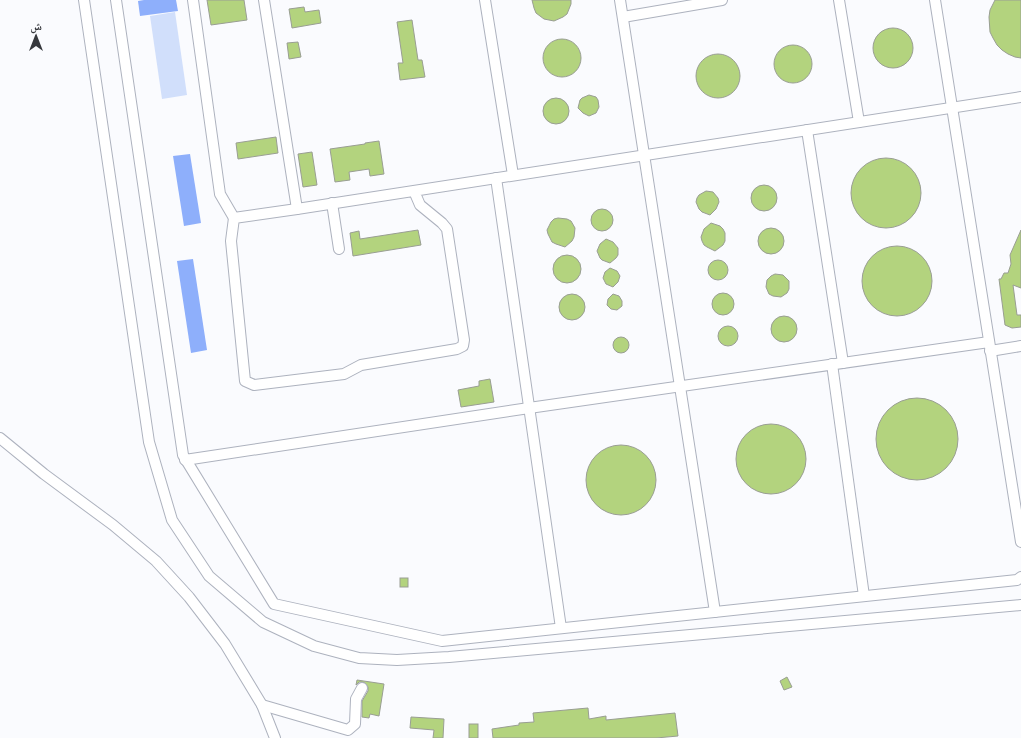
<svg xmlns="http://www.w3.org/2000/svg" width="1021" height="738" viewBox="0 0 1021 738" font-family="'Golos Text','Noto Naskh Arabic',sans-serif">
<style>
.green{fill:#d1dffb}
.water{fill:#8eaffb}
.building{fill:#b3d37e;stroke:#999e93}
.lines{fill:none;stroke-linecap:round;stroke-linejoin:round}
.minor-casing{stroke:#adb2be;stroke-width:12}
.minor{stroke:#fff;stroke-width:10}
</style>
<rect width="100%" height="100%" fill="#fafbfe"/>
<path class="green" d="M 175,12 L 187,95 L 162,99 L 150,16 Z"/>
<g class="water">
<path d="M 144,0 L 176,0 L 178,11 L 140,16 L 138,1 Z"/>
<path d="M 190,154 L 201,223 L 184,226 L 173,156 Z"/>
<path d="M 193,259 L 207,350 L 191,353 L 177,261 Z"/>
</g>
<g class="building">
<path d="M 207,0 L 244,0 L 247,20 L 211,25 Z"/>
<path d="M 532,0 L 571,0 L 571,4 L 567,14 L 563,17 L 554,21 L 544,19 L 536,13 L 534,8 Z"/>
<path d="M 995,0 L 1021,0 L 1021,58 L 1015,57 L 1008,54 L 1002,50 L 997,45 L 993,38 L 990,32 L 989,17 L 990,10 Z"/>
<path d="M 304,7 L 305,12 L 319,10 L 321,23 L 292,28 L 289,9 Z"/>
<path d="M 412,20 L 418,60 L 422,60 L 425,77 L 400,80 L 398,63 L 403,63 L 397,22 Z"/>
<circle cx="893" cy="48" r="20"/>
<circle cx="562" cy="58" r="19"/>
<path d="M 298,42 L 301,57 L 289,59 L 287,43 Z"/>
<circle cx="793" cy="64" r="19"/>
<circle cx="718" cy="76" r="22"/>
<path d="M 589,95 L 596,97 L 598,100 L 599,107 L 596,113 L 589,116 L 583,113 L 578,108 L 580,100 L 582,98 Z"/>
<circle cx="556" cy="111" r="13"/>
<path d="M 276,137 L 278,153 L 238,159 L 236,143 Z"/>
<path d="M 379,141 L 384,174 L 370,176 L 369,169 L 349,172 L 350,180 L 335,182 L 330,149 L 365,144 L 365,143 Z"/>
<path d="M 312,152 L 317,185 L 303,187 L 298,154 Z"/>
<circle cx="886" cy="193" r="35"/>
<circle cx="764" cy="198" r="13"/>
<path d="M 706,191 L 713,192 L 718,198 L 719,202 L 716,209 L 710,215 L 702,212 L 699,209 L 696,202 L 697,198 L 699,195 Z"/>
<circle cx="602" cy="220" r="11"/>
<path d="M 558,218 L 567,219 L 571,221 L 575,228 L 574,237 L 572,241 L 565,247 L 556,244 L 552,242 L 548,234 L 547,230 L 551,222 L 554,219 Z"/>
<path d="M 711,223 L 720,226 L 723,229 L 725,233 L 725,241 L 723,245 L 715,251 L 707,247 L 704,245 L 702,241 L 701,237 L 704,229 Z"/>
<circle cx="771" cy="241" r="13"/>
<path d="M 418,230 L 421,245 L 353,256 L 350,233 L 359,231 L 360,239 Z"/>
<path d="M 1021,230 L 1021,288 L 1013,285 L 1017,315 L 1021,315 L 1021,327 L 1012,328 L 1005,325 L 999,279 L 1001,279 L 1004,273 L 1008,273 L 1011,264 L 1010,255 Z"/>
<path d="M 606,239 L 613,242 L 618,248 L 618,255 L 616,258 L 610,263 L 602,260 L 600,258 L 597,251 L 600,244 Z"/>
<circle cx="897" cy="281" r="35"/>
<circle cx="567" cy="269" r="14"/>
<circle cx="718" cy="270" r="10"/>
<path d="M 610,268 L 617,271 L 620,276 L 618,282 L 613,287 L 606,284 L 603,278 L 605,272 Z"/>
<path d="M 775,274 L 783,275 L 789,281 L 789,289 L 787,293 L 781,297 L 773,296 L 769,294 L 766,287 L 767,280 L 771,276 Z"/>
<circle cx="723" cy="304" r="11"/>
<circle cx="572" cy="307" r="13"/>
<path d="M 613,294 L 619,296 L 622,301 L 622,306 L 617,310 L 611,309 L 607,305 L 608,299 Z"/>
<circle cx="784" cy="329" r="13"/>
<circle cx="728" cy="336" r="10"/>
<circle cx="621" cy="345" r="8"/>
<path d="M 490,379 L 494,402 L 461,407 L 458,390 L 479,386 L 479,381 Z"/>
<circle cx="917" cy="439" r="41"/>
<circle cx="771" cy="459" r="35"/>
<circle cx="621" cy="480" r="35"/>
<rect x="400" y="578" width="8" height="9"/>
<path d="M 787,677 L 792,687 L 784,690 L 780,681 Z"/>
<path d="M 357,680 L 384,684 L 379,716 L 370,714 L 369,718 L 362,717 L 362,701 L 368,691 L 368,687 L 365,683 L 362,682 L 359,682 L 356,685 Z"/>
<path d="M 588,708 L 589,719 L 606,716 L 606,720 L 675,713 L 678,736 L 656,738 L 493,738 L 492,729 L 519,725 L 519,723 L 534,722 L 533,713 Z"/>
<path d="M 411,717 L 444,719 L 443,738 L 433,738 L 434,730 L 410,728 Z"/>
<rect x="469" y="724" width="9" height="14"/>
</g>
<g class="lines">
<defs>
<g id="minor">
<path d="M 84,0 L 149,442 L 172,520 L 209,576 L 263,622 L 314,646 L 359,658 L 397,660 L 449,657 L 1021,605"/>
<path d="M 116,0 L 183,455 L 274,604 L 442,641 L 1017,580 L 1021,577"/>
<path d="M 193,0 L 220,194 L 234,218"/>
<path d="M 264,0 L 297,209"/>
<path d="M 485,0 L 513,175"/>
<path d="M 620,0 L 715,612"/>
<path d="M 839,0 L 859,122"/>
<path d="M 935,0 L 1021,542"/>
<path d="M 623,17 L 722,0"/>
<path d="M 807,130 L 843,363"/>
<path d="M 496,178 L 561,628"/>
<path d="M 414,191 L 420,205 L 442,223 L 447,229 L 464,340 L 463,346 L 457,349 L 361,365 L 344,374 L 254,385 L 245,381 L 231,241 L 234,218 L 297,209 L 1021,97"/>
<path d="M 332,203 L 339,249"/>
<path d="M 990,351 L 1021,346"/>
<path d="M 832,364 L 864,596"/>
<path d="M 0,438 L 44,474 L 113,525 L 156,561 L 189,597 L 225,644 L 262,705 L 275,738"/>
<path d="M 185,460 L 529,408 L 989,342"/>
<path d="M 262,705 L 348,730 L 355,724 L 356,699 L 362,688"/>
</g>
</defs>
<use href="#minor" class="minor-casing"/>
<use href="#minor" class="minor"/>
</g>
<g transform="translate(36 36)" stroke="#fafbfe" stroke-width="3" paint-order="stroke">
<path d="M0-3L7 15L0 10L-7 15Z" fill="#36383d"/>
<text y="-6" font-size="11" font-weight="bold" text-anchor="middle" fill="#36383d">ش</text>
</g>
</svg>
